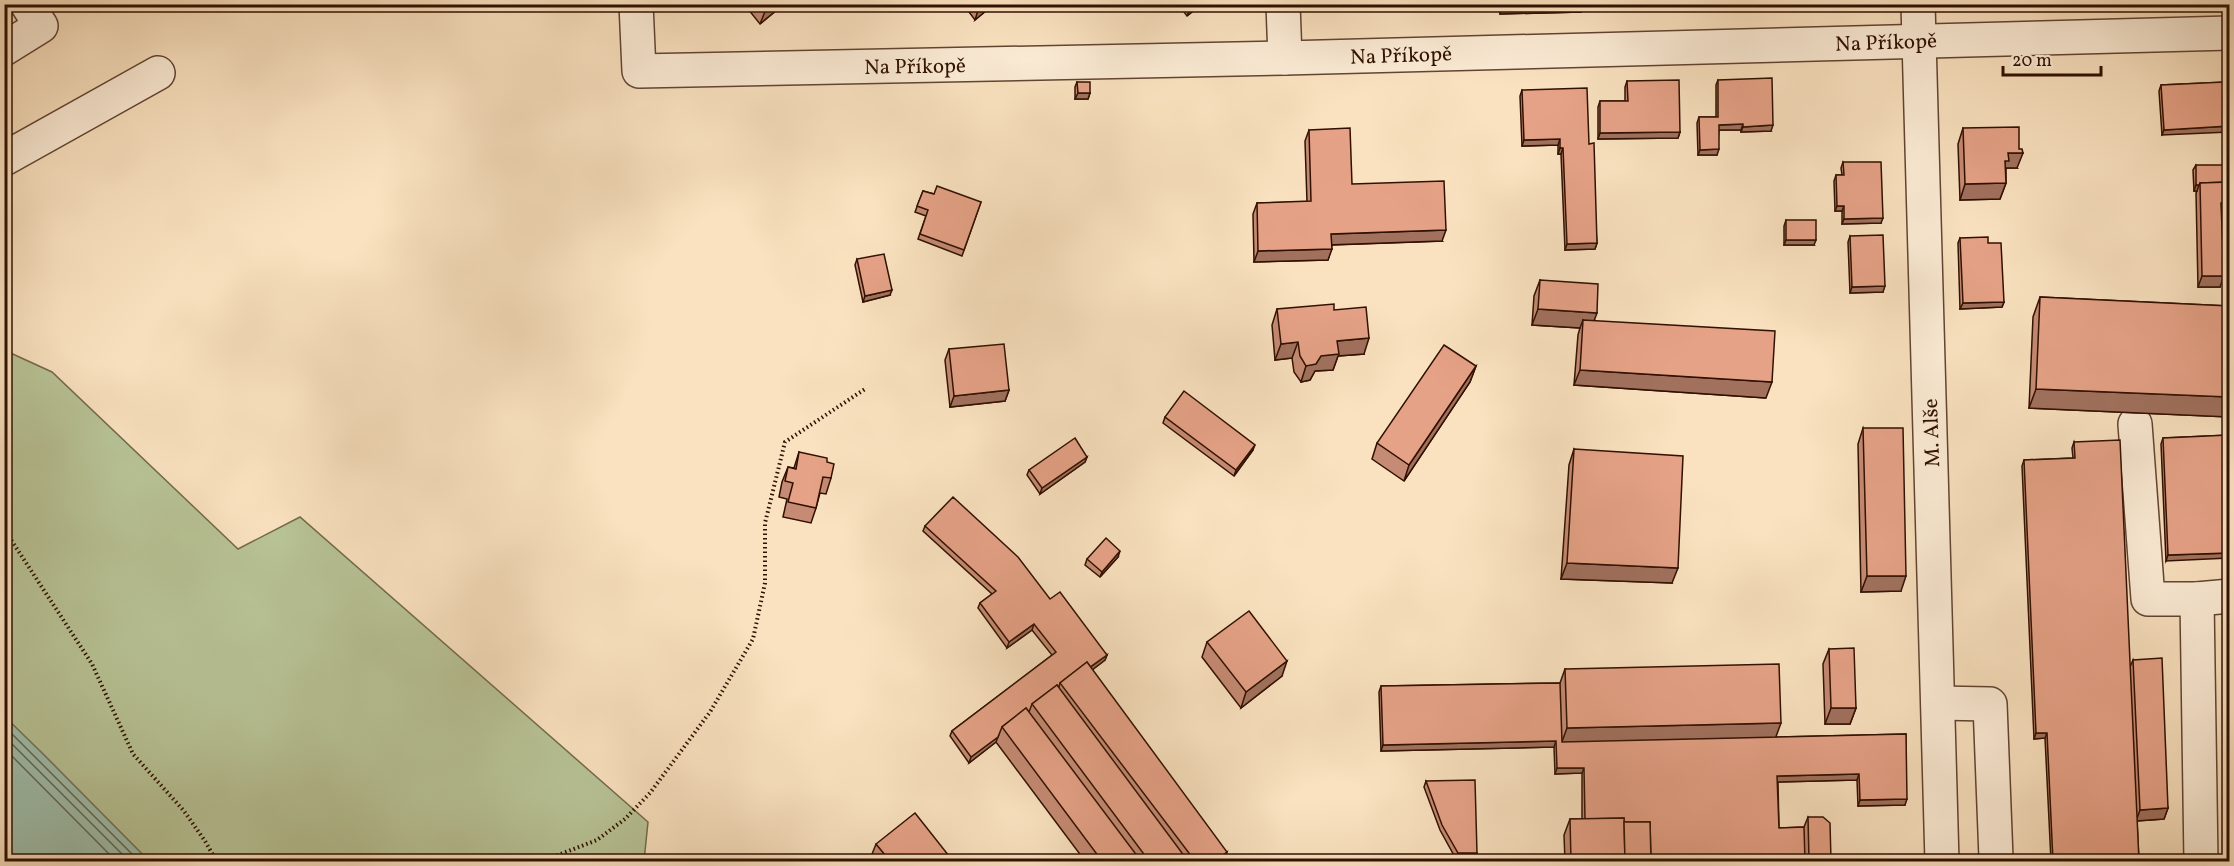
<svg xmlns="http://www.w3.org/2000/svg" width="2234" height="866" viewBox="0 0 2234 866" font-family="Vollkorn,serif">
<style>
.green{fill:#b8c497;stroke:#746a4c;stroke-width:1.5}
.water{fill:#9fbfac;stroke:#737968;stroke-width:1.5}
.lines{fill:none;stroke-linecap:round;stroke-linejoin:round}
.shore{stroke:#686856;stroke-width:1.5}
.minor-casing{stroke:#624431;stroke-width:36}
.path{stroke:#301001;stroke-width:4;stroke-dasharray:1.5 3;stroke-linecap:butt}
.minor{stroke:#fcecd6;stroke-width:33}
.wall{fill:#c68b74;stroke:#301001;stroke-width:1.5}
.shaded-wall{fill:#a1715e;stroke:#301001;stroke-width:1.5}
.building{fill:#e6a287;stroke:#301001;stroke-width:1.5}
.labels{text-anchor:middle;stroke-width:5;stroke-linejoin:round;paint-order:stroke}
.street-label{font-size:21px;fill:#301001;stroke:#fcecd6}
</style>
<rect width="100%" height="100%" fill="#fae2c0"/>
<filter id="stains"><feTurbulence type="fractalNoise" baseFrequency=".00333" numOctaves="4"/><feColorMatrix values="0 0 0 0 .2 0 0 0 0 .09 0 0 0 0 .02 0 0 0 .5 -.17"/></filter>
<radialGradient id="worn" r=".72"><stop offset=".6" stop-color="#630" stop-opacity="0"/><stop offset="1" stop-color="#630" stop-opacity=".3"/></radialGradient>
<path class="green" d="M 4,350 L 52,372 L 238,549 L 300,517 L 648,822 L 644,861 L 149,861 L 42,753 L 5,717 Z"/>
<path class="water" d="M 5,717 L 42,753 L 149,861 L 5,861 Z"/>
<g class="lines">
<g class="shore">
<path d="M 4,726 L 140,862"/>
<path d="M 4,736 L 130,862"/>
<path d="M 4,748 L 117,862"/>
</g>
<defs>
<g id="minor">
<path d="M 636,4 L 639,71 L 1285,58 L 2230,33"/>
<path d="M 1283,4 L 1285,58"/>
<path d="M 1918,4 L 1942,862"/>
<path d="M 4,49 L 41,26 L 27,4"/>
<path d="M 4,159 L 158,73"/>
<path d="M 2135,424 L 2148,599 L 2197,599 L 2201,862"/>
<path d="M 2197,599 L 2230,596"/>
<path d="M 1938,703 L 1990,704 L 1996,858"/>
</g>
</defs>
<use href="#minor" class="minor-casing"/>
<g class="path">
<path d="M 4,529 L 92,664 L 133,754 L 184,811 L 205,841 L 217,862"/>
<path d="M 540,862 L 597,840 L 625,819 L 650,793 L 710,712 L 753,639 L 765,583 L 765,523 L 785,442 L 865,389"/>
</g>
<use href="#minor" class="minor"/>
</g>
<g class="wall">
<path d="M 744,4 L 780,4 L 778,9 L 760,24 Z"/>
<path d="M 963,4 L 994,4 L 975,20 Z"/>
<path d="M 1178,4 L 1202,4 L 1187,16 Z"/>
<path d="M 1500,4 L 1584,4 L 1581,12 L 1500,14 Z"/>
<path d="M 1718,80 L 1771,131 L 1741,132 L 1741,130 L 1719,130 L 1717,155 L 1698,155 L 1697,123 L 1699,117 L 1716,117 L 1716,85 Z"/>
<path d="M 1627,81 L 1680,132 L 1678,138 L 1598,139 L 1598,107 L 1600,101 L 1625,101 L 1625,87 Z"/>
<path d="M 1077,82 L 1090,93 L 1088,99 L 1075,99 L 1075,87 Z"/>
<path d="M 2225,82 L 2162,135 L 2159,91 L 2161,85 Z"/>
<path d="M 1522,90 L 1589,144 L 1597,243 L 1595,249 L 1565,250 L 1561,154 L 1558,154 L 1558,145 L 1522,146 L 1520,96 Z"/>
<path d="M 1963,128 L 2017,168 L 2006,168 L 2006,183 L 2000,199 L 1960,200 L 1958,144 Z"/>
<path d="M 1309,130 L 1352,184 L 1442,241 L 1332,245 L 1328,260 L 1254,262 L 1253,214 L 1257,203 L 1307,202 L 1305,141 Z"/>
<path d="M 1843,162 L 1881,223 L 1842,224 L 1842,211 L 1835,211 L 1834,181 L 1836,175 L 1842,175 L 1841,168 Z"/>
<path d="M 2196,165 L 2229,213 L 2222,214 L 2220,287 L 2198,287 L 2196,193 L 2197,191 L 2194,191 L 2193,170 Z"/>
<path d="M 923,191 L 934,194 L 981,202 L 962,256 L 918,239 L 926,216 L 915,212 Z"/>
<path d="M 1786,220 L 1814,245 L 1784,245 L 1784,226 Z"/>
<path d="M 1850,236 L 1883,292 L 1850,293 L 1848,242 Z"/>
<path d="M 1960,238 L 2004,302 L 2002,307 L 1960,309 L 1958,243 Z"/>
<path d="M 857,259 L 890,295 L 863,302 L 855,265 Z"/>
<path d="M 1540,280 L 1594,320 L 1766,398 L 1574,385 L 1578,335 L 1580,328 L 1532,325 L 1534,296 Z"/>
<path d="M 2040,297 L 2229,306 L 2229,417 L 2029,408 L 2033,317 Z"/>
<path d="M 1277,309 L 1334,310 L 1364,354 L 1338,356 L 1333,370 L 1315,371 L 1310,380 L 1301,382 L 1294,372 L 1292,358 L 1275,360 L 1272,325 Z"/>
<path d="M 949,349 L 1009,390 L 1005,401 L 950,407 L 945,360 Z"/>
<path d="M 1476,366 L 1470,382 L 1404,481 L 1372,459 L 1377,443 Z"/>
<path d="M 1165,417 L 1253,450 L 1234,476 L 1163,423 Z"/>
<path d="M 1863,428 L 1901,591 L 1861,592 L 1858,444 Z"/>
<path d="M 2229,435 L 2166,561 L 2161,444 L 2163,438 Z"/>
<path d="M 2074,442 L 2130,667 L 2133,660 L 2168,808 L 2164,819 L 2137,821 L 2139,861 L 2051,861 L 2045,738 L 2034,739 L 2022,466 L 2024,460 L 2073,458 L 2072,448 Z"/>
<path d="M 1574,449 L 1672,583 L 1561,579 L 1569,465 Z"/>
<path d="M 799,452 L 831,478 L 826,494 L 820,493 L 816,508 L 811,523 L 783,517 L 787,499 L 779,497 L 782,482 L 788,467 L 794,468 Z"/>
<path d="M 1087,457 L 1085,462 L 1040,494 L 1027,475 L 1029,470 Z"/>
<path d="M 925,526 L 1050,599 L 1107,655 L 1105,660 L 1092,670 L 1224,861 L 1085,861 L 996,742 L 969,763 L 950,736 L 952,731 L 1052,655 L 1032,630 L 1007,648 L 978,608 L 980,603 L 992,594 L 923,531 Z"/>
<path d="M 1118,557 L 1100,577 L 1085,565 L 1087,559 Z"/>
<path d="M 1207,642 L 1282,676 L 1241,708 L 1202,657 Z"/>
<path d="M 1829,649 L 1856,708 L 1850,724 L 1825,724 L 1823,664 Z"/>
<path d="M 2229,659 L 2229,714 L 2227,665 Z"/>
<path d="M 1565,669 L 1776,737 L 1906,734 L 1905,805 L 1858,806 L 1857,780 L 1778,782 L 1779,828 L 1804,827 L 1808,817 L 1831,861 L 1565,861 L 1564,835 L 1570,819 L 1582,819 L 1582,773 L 1555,774 L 1554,747 L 1381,751 L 1379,692 L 1381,686 L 1560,683 Z"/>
<path d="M 1426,781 L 1475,859 L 1456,859 L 1440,830 L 1424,787 Z"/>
<path d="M 876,844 L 953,861 L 872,861 L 870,859 Z"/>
</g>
<g class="shaded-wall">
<path d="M 771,4 L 780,4 L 778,9 L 760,24 L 766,9 Z"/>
<path d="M 980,4 L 994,4 L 975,20 Z"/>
<path d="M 1192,4 L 1202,4 L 1187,16 Z"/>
<path d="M 1504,4 L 1584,4 L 1581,12 L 1500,14 Z"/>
<path d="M 1660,4 L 1658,10 L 1615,11 L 1617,5 Z"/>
<path d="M 1711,4 L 1761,4 L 1760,7 L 1710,8 Z"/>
<path d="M 1816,4 L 1866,4 L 1816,6 Z"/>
<path d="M 1078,93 L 1090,93 L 1088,99 L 1075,99 Z"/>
<path d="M 1743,124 L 1741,130 L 1716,130 L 1719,125 Z"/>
<path d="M 1773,125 L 1771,131 L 1741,132 L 1743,127 Z"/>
<path d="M 2229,126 L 2229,132 L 2162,135 L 2164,130 Z"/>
<path d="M 1680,132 L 1678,138 L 1598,139 L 1600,133 Z"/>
<path d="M 1560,139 L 1558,145 L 1522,146 L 1524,140 Z"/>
<path d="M 1560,148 L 1563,148 L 1561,154 L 1558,154 Z"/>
<path d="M 1719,149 L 1717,155 L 1698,155 L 1700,150 Z"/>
<path d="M 2008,153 L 2023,153 L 2017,168 L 2006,168 L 2003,177 L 2000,177 Z"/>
<path d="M 2006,183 L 2000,199 L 1960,200 L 1965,184 Z"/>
<path d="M 2196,185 L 2199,185 L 2197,191 L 2194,191 Z"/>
<path d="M 2221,203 L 2229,203 L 2229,213 L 2217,214 Z"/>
<path d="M 1837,206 L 1844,206 L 1842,211 L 1835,211 Z"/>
<path d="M 1883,218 L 1881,223 L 1842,224 L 1844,219 Z"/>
<path d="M 1446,230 L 1442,241 L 1327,245 L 1331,234 Z"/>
<path d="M 1786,240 L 1816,240 L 1814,245 L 1784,245 Z"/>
<path d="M 1597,243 L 1595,249 L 1565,250 L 1567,244 Z"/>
<path d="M 1332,249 L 1328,260 L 1254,262 L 1258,251 Z"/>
<path d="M 2202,276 L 2224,276 L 2220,287 L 2198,287 Z"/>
<path d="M 1885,286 L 1883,292 L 1850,293 L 1852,287 Z"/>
<path d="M 892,290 L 890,295 L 863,302 L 865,296 Z"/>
<path d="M 2004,302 L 2002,307 L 1960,309 L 1963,303 Z"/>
<path d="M 1538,309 L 1597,313 L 1591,329 L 1583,320 L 1580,328 L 1532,325 Z"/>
<path d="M 1369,338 L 1364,354 L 1338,356 L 1333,370 L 1315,371 L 1310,380 L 1301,382 L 1306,366 L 1337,341 Z"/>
<path d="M 1298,342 L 1292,358 L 1275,360 L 1281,344 Z"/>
<path d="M 1476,366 L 1470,382 L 1404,481 L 1409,465 Z"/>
<path d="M 1580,370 L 1772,382 L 1766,398 L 1574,385 Z"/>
<path d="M 2036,389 L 2229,397 L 2229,417 L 2029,408 Z"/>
<path d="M 1009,390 L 1005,401 L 950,407 L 954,396 Z"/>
<path d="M 1255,445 L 1253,450 L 1234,476 L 1236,470 Z"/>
<path d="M 1087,457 L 1085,462 L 1040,494 L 1042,488 Z"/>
<path d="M 1120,551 L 1118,557 L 1100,577 L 1102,572 Z"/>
<path d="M 2229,553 L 2229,558 L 2166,561 L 2168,555 Z"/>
<path d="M 1567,563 L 1678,568 L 1672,583 L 1561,579 Z"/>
<path d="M 1867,576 L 1906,576 L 1901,591 L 1861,592 Z"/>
<path d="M 1034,624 L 1032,630 L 1007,648 L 1009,642 Z"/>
<path d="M 1107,655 L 1105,660 L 1066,690 L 1064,687 Z"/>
<path d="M 1287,661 L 1282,676 L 1241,708 L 1246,692 Z"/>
<path d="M 1831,708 L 1856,708 L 1850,724 L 1825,724 Z"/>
<path d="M 1781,723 L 1774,742 L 1560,747 L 1567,728 Z"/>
<path d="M 2036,733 L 2047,733 L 2045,738 L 2034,739 Z"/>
<path d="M 998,737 L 996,742 L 969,763 L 971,757 Z"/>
<path d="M 1556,741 L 1554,747 L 1381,751 L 1383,745 Z"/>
<path d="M 1557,768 L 1584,768 L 1582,773 L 1555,774 Z"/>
<path d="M 1859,774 L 1857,780 L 1775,782 L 1777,776 Z"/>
<path d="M 1907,799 L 1905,805 L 1858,806 L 1860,800 Z"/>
<path d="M 2168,808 L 2164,819 L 2136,821 L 2140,810 Z"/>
<path d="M 1227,852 L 1224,861 L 1215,861 Z"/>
<path d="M 1458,853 L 1477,853 L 1475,859 L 1456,859 Z"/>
</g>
<g class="building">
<path d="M 762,4 L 771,4 L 766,9 Z"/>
<path d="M 1772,78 L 1773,125 L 1743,127 L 1743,124 L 1719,125 L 1719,149 L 1700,150 L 1699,117 L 1718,117 L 1718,80 Z"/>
<path d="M 1679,80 L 1680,132 L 1600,133 L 1600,101 L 1628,101 L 1627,81 Z"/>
<path d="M 2229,81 L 2229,126 L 2164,130 L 2161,85 L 2225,82 Z"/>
<path d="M 1077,82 L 1090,82 L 1090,93 L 1078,93 Z"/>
<path d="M 1587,88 L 1589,144 L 1594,143 L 1597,243 L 1567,244 L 1563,148 L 1560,148 L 1560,139 L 1524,140 L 1522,90 Z"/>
<path d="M 2019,127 L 2019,149 L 2022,149 L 2023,153 L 2008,153 L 2009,161 L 2005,161 L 2006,183 L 1965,184 L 1963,128 Z"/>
<path d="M 1350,128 L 1352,184 L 1444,181 L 1446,230 L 1331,234 L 1332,249 L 1258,251 L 1257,203 L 1311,201 L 1309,130 Z"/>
<path d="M 1843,162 L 1881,162 L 1883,218 L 1844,219 L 1844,206 L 1837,206 L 1836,175 L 1844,175 Z"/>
<path d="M 2196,165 L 2229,165 L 2229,182 L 2200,183 L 2199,185 L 2196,185 Z"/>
<path d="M 2229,182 L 2229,203 L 2221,203 L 2224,276 L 2202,276 L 2200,183 Z"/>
<path d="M 937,186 L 981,202 L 964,250 L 920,234 L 928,210 L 917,206 L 923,191 L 934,194 Z"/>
<rect x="1786" y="220" width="30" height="20"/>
<path d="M 1883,235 L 1885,286 L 1852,287 L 1850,236 Z"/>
<path d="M 1988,237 L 1988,243 L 2001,243 L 2004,302 L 1963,303 L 1960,238 Z"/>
<path d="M 884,254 L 892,290 L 865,296 L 857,259 Z"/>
<path d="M 1540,280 L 1598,284 L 1597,313 L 1538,309 Z"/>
<path d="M 2040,297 L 2229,306 L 2229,397 L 2036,389 Z"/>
<path d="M 1334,304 L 1334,310 L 1366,307 L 1369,338 L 1337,341 L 1339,354 L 1321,356 L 1316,364 L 1306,366 L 1300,356 L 1298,342 L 1281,344 L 1277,309 Z"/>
<path d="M 1583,320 L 1775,331 L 1772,382 L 1580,370 Z"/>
<path d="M 1004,344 L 1009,390 L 954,396 L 949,349 Z"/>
<path d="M 1444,345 L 1476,366 L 1409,465 L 1377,443 Z"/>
<path d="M 1184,391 L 1255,445 L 1236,470 L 1165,417 Z"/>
<path d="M 1863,428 L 1903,428 L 1906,576 L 1867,576 Z"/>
<path d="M 2229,435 L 2229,553 L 2168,555 L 2163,438 Z"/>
<path d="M 1075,438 L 1087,457 L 1042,488 L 1029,470 Z"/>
<path d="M 2120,440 L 2139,861 L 2053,861 L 2047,733 L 2036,733 L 2024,460 L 2075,458 L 2074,442 Z"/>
<path d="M 1574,449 L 1683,456 L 1678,568 L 1567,563 Z"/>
<path d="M 799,452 L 827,458 L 827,462 L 834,464 L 831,478 L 823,477 L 816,508 L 788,502 L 793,483 L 785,481 L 788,467 L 796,469 Z"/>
<path d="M 953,497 L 1018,557 L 1050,599 L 1060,592 L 1107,655 L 1090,667 L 1087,662 L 1060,683 L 1059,687 L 1057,685 L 1032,704 L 1029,712 L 1026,708 L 1002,727 L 998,737 L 971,757 L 952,731 L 1056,652 L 1034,624 L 1009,642 L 980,603 L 996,591 L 925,526 Z"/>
<path d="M 1106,538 L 1120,551 L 1102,572 L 1087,559 Z"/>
<path d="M 1249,611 L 1287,661 L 1246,692 L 1207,642 Z"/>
<path d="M 1854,648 L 1856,708 L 1831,708 L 1829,649 Z"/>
<path d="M 2162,658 L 2168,808 L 2140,810 L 2133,660 Z"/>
<path d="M 1087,662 L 1227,852 L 1215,861 L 1195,861 L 1060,683 Z"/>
<path d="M 1779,664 L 1781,723 L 1567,728 L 1565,669 Z"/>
<path d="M 1560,683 L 1562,742 L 1906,734 L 1907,799 L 1860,800 L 1859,774 L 1777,776 L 1779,828 L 1804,827 L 1805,861 L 1651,861 L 1650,822 L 1624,822 L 1624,818 L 1585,819 L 1584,768 L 1557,768 L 1556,741 L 1383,745 L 1381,686 Z"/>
<path d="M 1057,685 L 1188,861 L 1149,861 L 1032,704 Z"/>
<path d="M 1026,708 L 1141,861 L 1102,861 L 1002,727 Z"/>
<path d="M 1475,780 L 1477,853 L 1458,853 L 1442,825 L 1426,781 Z"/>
<path d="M 915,813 L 953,861 L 890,861 L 876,844 Z"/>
<path d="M 1808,817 L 1823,817 L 1830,823 L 1831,861 L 1809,861 Z"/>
<path d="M 1624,818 L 1625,861 L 1571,861 L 1570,819 Z"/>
<path d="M 1624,822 L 1650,822 L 1651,861 L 1625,861 Z"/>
</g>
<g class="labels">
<g class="street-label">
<text transform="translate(1886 42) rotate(-2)" y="7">Na Příkopě</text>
<text transform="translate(1401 55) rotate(-2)" y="7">Na Příkopě</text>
<text transform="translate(915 66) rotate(-1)" y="7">Na Příkopě</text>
<text transform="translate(1931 433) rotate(-92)" y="7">M. Alše</text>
</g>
</g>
<rect width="2234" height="866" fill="none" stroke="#fae2c0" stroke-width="24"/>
<rect x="6" y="6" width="2222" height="854" fill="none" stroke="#301001" stroke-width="3"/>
<rect x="12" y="12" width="2210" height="842" fill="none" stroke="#301001" stroke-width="1.5"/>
<path d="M2003 66v9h98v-9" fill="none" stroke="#301001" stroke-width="3"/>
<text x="2012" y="66" font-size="18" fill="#301001" stroke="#fcecd6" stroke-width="4.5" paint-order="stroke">20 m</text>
<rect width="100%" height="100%" filter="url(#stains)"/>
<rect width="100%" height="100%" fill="url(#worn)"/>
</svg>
